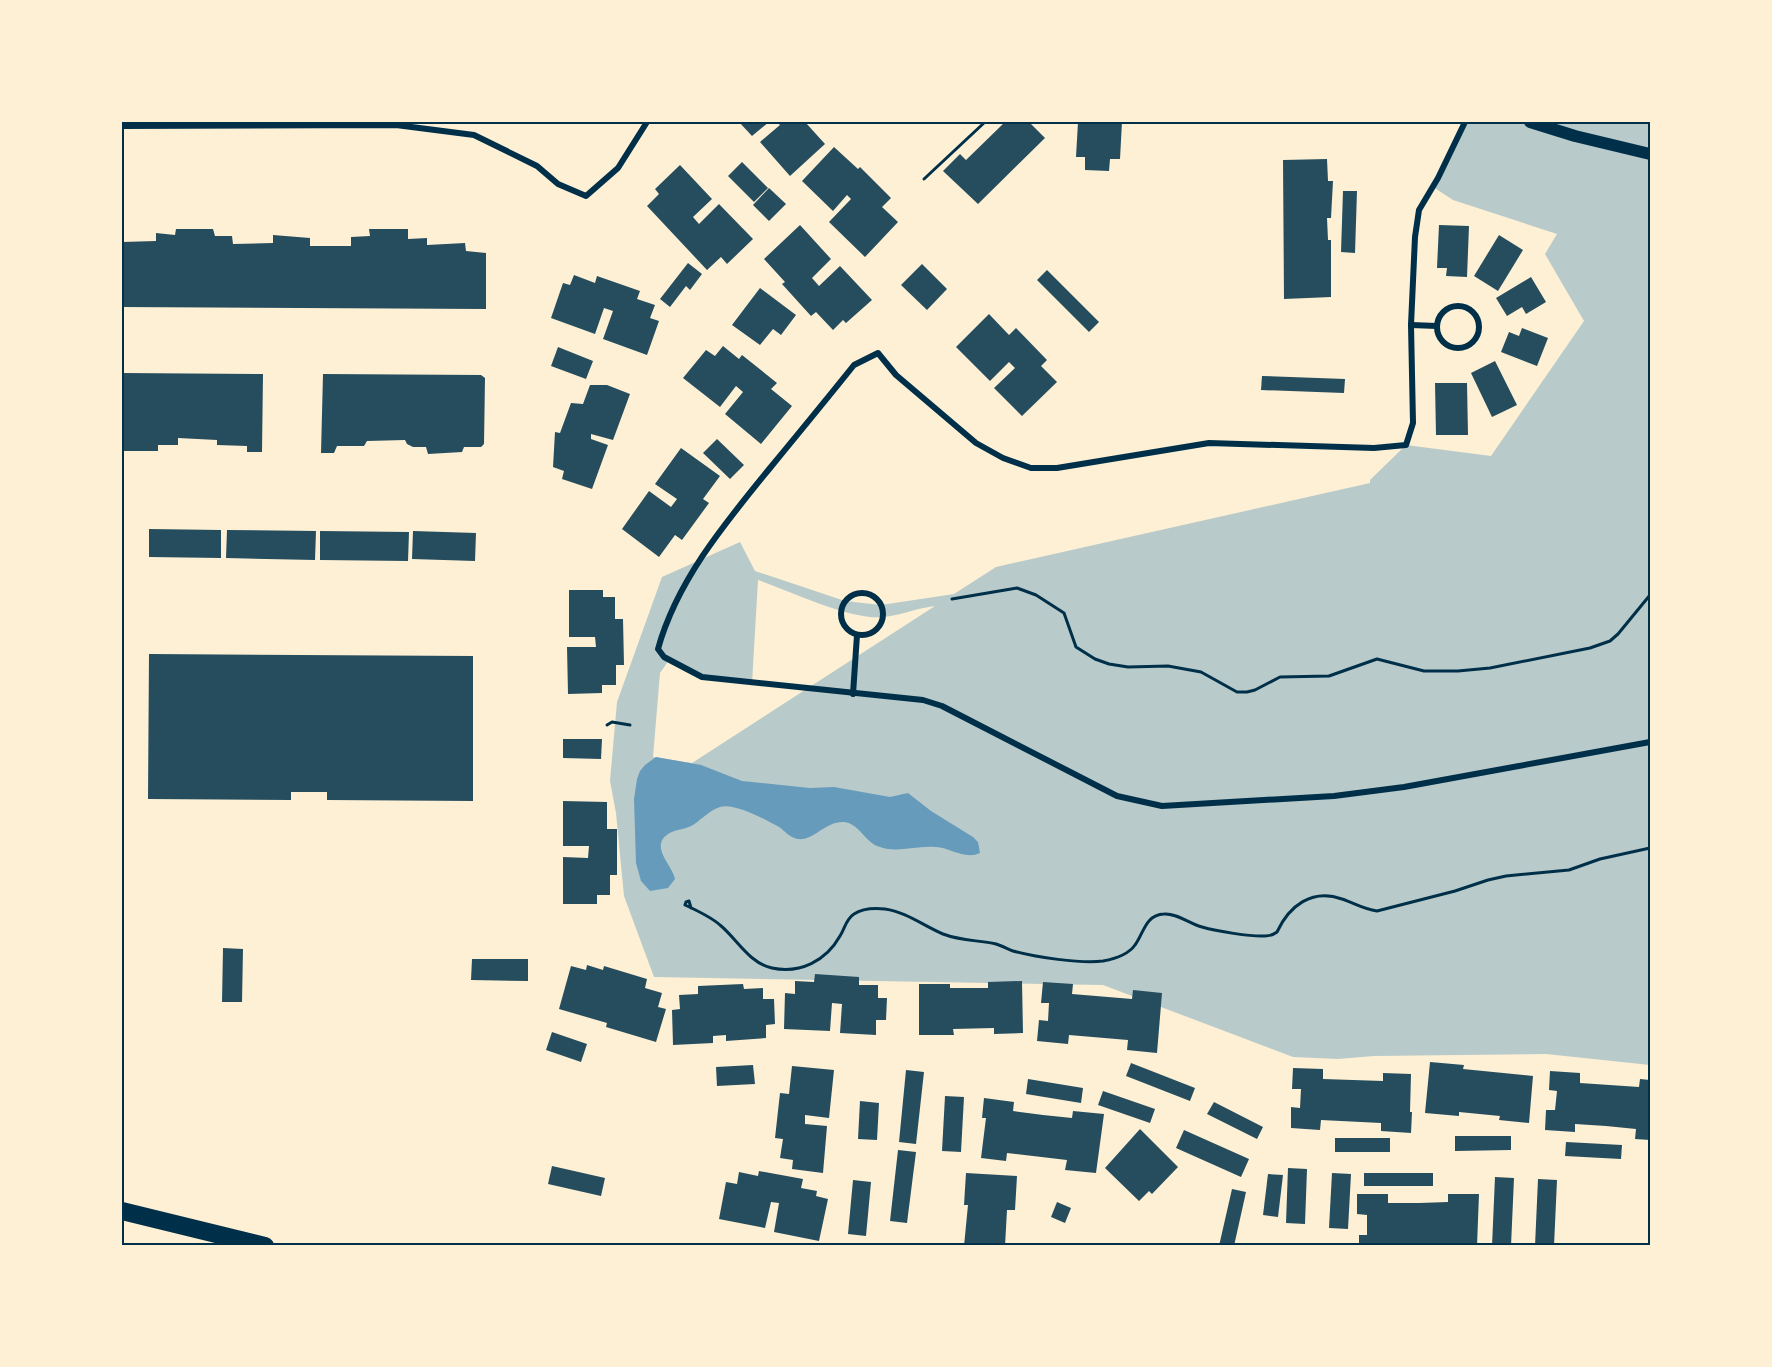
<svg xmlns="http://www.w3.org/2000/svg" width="1772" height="1367" viewBox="0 0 1772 1367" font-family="Montserrat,sans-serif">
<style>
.green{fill:#b9caca;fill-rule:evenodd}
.water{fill:#669bbc}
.building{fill:#264d5e}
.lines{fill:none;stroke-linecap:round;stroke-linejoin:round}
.path{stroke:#003049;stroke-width:3}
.minor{stroke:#003049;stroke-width:6}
.secondary{stroke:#003049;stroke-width:12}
.motorway{stroke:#003049;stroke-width:18}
.neatline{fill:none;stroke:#003049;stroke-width:2}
</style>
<rect width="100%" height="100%" fill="#fdf0d5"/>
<path class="green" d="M 1465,122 L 1650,122 L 1650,1065 L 1546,1054 L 1374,1056 L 1338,1059 L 1293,1057 L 1103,985 L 654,977 L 624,896 L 616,813 L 610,781 L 617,702 L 662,577 L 740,542 L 755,571 L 845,601 L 881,605 L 954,594 L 996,567 L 1370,483 L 1370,480 L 1406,445 L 1491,456 L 1584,321 L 1545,254 L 1557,234 L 1453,200 L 1433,187 ZM 758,580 C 790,591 852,621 884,617 C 901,615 918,608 935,606 L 692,763 L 653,757 L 660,673 L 669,660 L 702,677 L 752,683 Z"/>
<path class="water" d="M 656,757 L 701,765 L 742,781 L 810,788 L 834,787 L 890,797 L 908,793 L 931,811 L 973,837 L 978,842 L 980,853 C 965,860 951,848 936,847 C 916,845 896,854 877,846 C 865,841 858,823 844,822 C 825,821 814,841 798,839 C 790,838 785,831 779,827 C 766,820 734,802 720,807 C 710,810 702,819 693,825 C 685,830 675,829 668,834 C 649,847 673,866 675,879 L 668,888 L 650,891 L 641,881 L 636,863 L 634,799 L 637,779 L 640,771 L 645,765 Z"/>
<g class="building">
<path d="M 739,122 L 769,122 L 752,136 Z"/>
<path d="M 777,122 L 808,122 L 806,123 L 825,144 L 790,176 L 760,142 L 780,125 Z"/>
<path d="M 1005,122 L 1029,122 L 1045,138 L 978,204 L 943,171 L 960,154 L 966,160 Z"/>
<path d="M 1078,122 L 1122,122 L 1120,159 L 1110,159 L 1109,171 L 1085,170 L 1085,157 L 1076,157 Z"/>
<path d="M 834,147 L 858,169 L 860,167 L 891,198 L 882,207 L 898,222 L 865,257 L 829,222 L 851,199 L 847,195 L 833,211 L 802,181 Z"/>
<path d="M 1327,159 L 1328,181 L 1333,181 L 1331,218 L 1327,218 L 1328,240 L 1331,240 L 1331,297 L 1284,299 L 1283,160 Z"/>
<path d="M 742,162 L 768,188 L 754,202 L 728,176 Z"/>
<path d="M 680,165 L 712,199 L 693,217 L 699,224 L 719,204 L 753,239 L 727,264 L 721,257 L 707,270 L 647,206 L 659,194 L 655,189 Z"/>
<path d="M 769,188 L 786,204 L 769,221 L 753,205 Z"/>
<path d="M 1343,191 L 1357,191 L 1355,253 L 1341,252 Z"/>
<path d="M 800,225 L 831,259 L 812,278 L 819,286 L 840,266 L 872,300 L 846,323 L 843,320 L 833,330 L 816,312 L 811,316 L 782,284 L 785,282 L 764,259 Z"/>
<path d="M 1439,225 L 1469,226 L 1467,277 L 1446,276 L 1447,268 L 1437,268 Z"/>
<path d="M 176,229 L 213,229 L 215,236 L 232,236 L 233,244 L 273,243 L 273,235 L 310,238 L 310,246 L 351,246 L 351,237 L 370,236 L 369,229 L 408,229 L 408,239 L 427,238 L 427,245 L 465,243 L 466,251 L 486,253 L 486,309 L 122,307 L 122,242 L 156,241 L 156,233 L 175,235 Z"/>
<path d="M 1499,235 L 1523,250 L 1498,291 L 1474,276 Z"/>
<path d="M 688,263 L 702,274 L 690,290 L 686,286 L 670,307 L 660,299 Z"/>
<path d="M 922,264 L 947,289 L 927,310 L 901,285 Z"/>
<path d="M 1047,270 L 1099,322 L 1089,332 L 1037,280 Z"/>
<path d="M 574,275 L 595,283 L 597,276 L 640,291 L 637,299 L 655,305 L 650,318 L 659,321 L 647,355 L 603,339 L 613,311 L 604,308 L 595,334 L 551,318 L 563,283 L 570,285 Z"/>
<path d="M 1531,277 L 1546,302 L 1526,314 L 1522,307 L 1507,316 L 1496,298 Z"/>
<path d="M 760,288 L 796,315 L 781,335 L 773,329 L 760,345 L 732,325 Z"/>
<path d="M 989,314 L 1009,335 L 1016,328 L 1047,360 L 1041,366 L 1057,382 L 1022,416 L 994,388 L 1015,368 L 1009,362 L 990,381 L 956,347 Z"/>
<path d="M 1522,328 L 1548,338 L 1537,366 L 1501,352 L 1509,332 L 1519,336 Z"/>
<path d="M 723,346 L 739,359 L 742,355 L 777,383 L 771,389 L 792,406 L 761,444 L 725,414 L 743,392 L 736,386 L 720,407 L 683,378 L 706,350 L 715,356 Z"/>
<path d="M 558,347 L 593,361 L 586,379 L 551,366 Z"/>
<path d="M 1495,361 L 1517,405 L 1492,417 L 1471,373 Z"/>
<path d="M 122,373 L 263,374 L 262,452 L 247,452 L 247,446 L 217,445 L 217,440 L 178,438 L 178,445 L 158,445 L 158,451 L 122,451 Z"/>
<path d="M 323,374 L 481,375 L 485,378 L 484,444 L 481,447 L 464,447 L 462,452 L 428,454 L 426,447 L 413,447 L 407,444 L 405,440 L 367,441 L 364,446 L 337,446 L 334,453 L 321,453 Z"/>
<path d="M 1262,376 L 1345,379 L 1344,393 L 1261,390 Z"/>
<path d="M 1435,383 L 1467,383 L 1468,435 L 1436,435 Z"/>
<path d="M 590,385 L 607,385 L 630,394 L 613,440 L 591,434 L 591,439 L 608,445 L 592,489 L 562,479 L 564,471 L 553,467 L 555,432 L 560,433 L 571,403 L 583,404 Z"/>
<path d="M 717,439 L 744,465 L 730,479 L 703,453 Z"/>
<path d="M 681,448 L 720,476 L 703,499 L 709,503 L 682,540 L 675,535 L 659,557 L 622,529 L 649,491 L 671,507 L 677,499 L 655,484 Z"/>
<path d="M 149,529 L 221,530 L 221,558 L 149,557 Z"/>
<path d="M 227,530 L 316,531 L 315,560 L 226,558 Z"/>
<path d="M 320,531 L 409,532 L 408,561 L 320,560 Z"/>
<path d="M 413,531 L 476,533 L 475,561 L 412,559 Z"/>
<path d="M 569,590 L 603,590 L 603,597 L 615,597 L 615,619 L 623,619 L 624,665 L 616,665 L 616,685 L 602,685 L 602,693 L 568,694 L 567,647 L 596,647 L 595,637 L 569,637 Z"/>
<path d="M 149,654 L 473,656 L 473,801 L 327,800 L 327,792 L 291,792 L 291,800 L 148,799 Z"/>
<path d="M 563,739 L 602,739 L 601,759 L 563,758 Z"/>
<path d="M 563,801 L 607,802 L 607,829 L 617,829 L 617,875 L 610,875 L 610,895 L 597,895 L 597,904 L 563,904 L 563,857 L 588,858 L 589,846 L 563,846 Z"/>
<path d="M 223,948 L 243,949 L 242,1002 L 222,1002 Z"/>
<path d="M 472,959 L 528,959 L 528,981 L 471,980 Z"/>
<path d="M 587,965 L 603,970 L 604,966 L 647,979 L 645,988 L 662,993 L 658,1007 L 666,1009 L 656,1042 L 606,1027 L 607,1023 L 559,1009 L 571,966 L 586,970 Z"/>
<path d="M 815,974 L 859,977 L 859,985 L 878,985 L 878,998 L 887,998 L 886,1020 L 876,1020 L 876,1035 L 840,1033 L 842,1004 L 832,1003 L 830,1031 L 784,1029 L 785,993 L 795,994 L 795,981 L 814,982 Z"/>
<path d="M 1022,981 L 1023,1033 L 994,1034 L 994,1028 L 953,1029 L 954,1035 L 919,1035 L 919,984 L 950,984 L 950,988 L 988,988 L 988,982 Z"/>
<path d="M 1043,982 L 1073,984 L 1072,994 L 1132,999 L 1133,990 L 1162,993 L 1157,1053 L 1127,1050 L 1128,1040 L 1069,1035 L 1068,1044 L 1037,1041 L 1039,1020 L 1048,1021 L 1049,1003 L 1041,1003 Z"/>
<path d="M 743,984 L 744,989 L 763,988 L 763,999 L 774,999 L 775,1024 L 766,1025 L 766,1038 L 726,1041 L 726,1035 L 713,1036 L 713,1043 L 673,1045 L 672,1010 L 680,1009 L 679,995 L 698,994 L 698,986 Z"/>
<path d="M 552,1032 L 587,1044 L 581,1062 L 546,1050 Z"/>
<path d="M 1430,1062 L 1464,1065 L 1463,1069 L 1533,1076 L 1529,1123 L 1499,1120 L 1500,1116 L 1459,1112 L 1459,1116 L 1425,1113 Z"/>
<path d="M 1131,1063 L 1195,1088 L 1190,1101 L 1126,1076 Z"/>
<path d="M 753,1065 L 755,1084 L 717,1086 L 716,1067 Z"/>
<path d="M 792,1066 L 834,1070 L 829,1118 L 805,1115 L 805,1124 L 827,1126 L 823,1173 L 792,1169 L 793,1160 L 780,1158 L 783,1139 L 775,1138 L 780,1093 L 789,1094 Z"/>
<path d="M 1293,1068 L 1323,1069 L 1323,1079 L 1383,1081 L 1383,1073 L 1411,1074 L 1410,1112 L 1412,1112 L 1411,1133 L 1381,1131 L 1381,1123 L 1321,1120 L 1320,1130 L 1291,1128 L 1291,1107 L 1300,1108 L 1301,1089 L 1292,1089 Z"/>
<path d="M 906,1070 L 924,1072 L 916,1144 L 899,1142 Z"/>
<path d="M 1550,1071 L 1580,1073 L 1580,1083 L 1639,1087 L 1640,1079 L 1650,1080 L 1650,1140 L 1635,1139 L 1636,1129 L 1606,1126 L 1575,1124 L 1575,1132 L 1545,1130 L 1546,1110 L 1555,1110 L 1557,1091 L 1549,1090 Z"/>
<path d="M 1028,1079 L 1083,1088 L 1081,1103 L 1026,1094 Z"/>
<path d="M 1103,1091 L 1155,1109 L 1150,1123 L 1098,1105 Z"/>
<path d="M 945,1096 L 964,1097 L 961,1152 L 942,1151 Z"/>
<path d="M 984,1098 L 1014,1102 L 1013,1111 L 1043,1115 L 1072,1118 L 1073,1111 L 1104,1114 L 1096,1173 L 1065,1170 L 1067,1160 L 1007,1153 L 1006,1161 L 981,1158 L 986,1118 L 982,1118 Z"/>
<path d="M 860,1101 L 879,1103 L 877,1140 L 858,1139 Z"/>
<path d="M 1214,1102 L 1263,1127 L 1257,1139 L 1207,1114 Z"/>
<path d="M 1140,1129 L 1178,1167 L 1152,1194 L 1149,1191 L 1139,1201 L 1105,1168 Z"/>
<path d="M 1184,1130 L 1249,1159 L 1241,1177 L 1176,1148 Z"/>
<path d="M 1455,1136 L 1511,1136 L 1511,1150 L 1455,1151 Z"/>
<rect x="1335" y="1138" width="55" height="14"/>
<path d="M 1566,1142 L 1622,1145 L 1621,1159 L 1565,1156 Z"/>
<path d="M 898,1150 L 916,1152 L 907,1223 L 890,1221 Z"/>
<path d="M 552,1166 L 605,1178 L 601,1196 L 548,1184 Z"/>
<path d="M 1288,1168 L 1307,1169 L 1305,1224 L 1286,1223 Z"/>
<path d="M 759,1171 L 803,1179 L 801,1188 L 817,1191 L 816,1196 L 828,1199 L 819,1241 L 774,1232 L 779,1203 L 771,1202 L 765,1228 L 719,1219 L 726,1182 L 737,1184 L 739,1172 L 758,1176 Z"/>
<path d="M 966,1173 L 1017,1176 L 1015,1210 L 1007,1210 L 1005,1246 L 964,1246 L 968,1205 L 964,1205 Z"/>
<path d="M 1332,1173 L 1351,1174 L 1348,1229 L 1329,1228 Z"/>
<rect x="1364" y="1173" width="69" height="13"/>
<path d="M 1268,1174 L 1283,1175 L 1278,1217 L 1263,1215 Z"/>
<path d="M 1495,1177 L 1514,1178 L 1511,1246 L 1492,1246 Z"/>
<path d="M 1538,1179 L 1557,1180 L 1554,1246 L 1535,1246 Z"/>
<path d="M 853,1180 L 871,1182 L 866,1236 L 848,1234 Z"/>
<path d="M 1232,1189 L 1246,1192 L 1234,1246 L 1219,1246 Z"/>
<path d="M 1357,1194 L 1388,1194 L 1388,1203 L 1419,1203 L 1448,1202 L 1448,1194 L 1479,1194 L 1477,1246 L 1359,1246 L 1359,1235 L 1367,1235 L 1367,1215 L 1357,1214 Z"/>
<path d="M 1057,1202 L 1071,1208 L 1065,1223 L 1051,1217 Z"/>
</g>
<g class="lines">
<g class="path">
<path d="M 924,179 L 985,122"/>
<path d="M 952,599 L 1017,588 L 1036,595 L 1064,613 L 1076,647 L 1095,659 L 1109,664 L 1128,667 L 1168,666 L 1201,672 L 1237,692 L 1247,692 L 1255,690 L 1280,677 L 1329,676 L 1377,659 L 1424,671 L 1458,671 L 1490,668 L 1590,648 L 1610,641 L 1618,634 L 1650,595"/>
<path d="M 607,725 L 612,722 L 630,725"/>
<path d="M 691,908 L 689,901 L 686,902 L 685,905 C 696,910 711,917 720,925 C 737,939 749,963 772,968 C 800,974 826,961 840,936 C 845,928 846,919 854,914 C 863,908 875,908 885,909 C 906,912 924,926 943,934 C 961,941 978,940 996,944 C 1002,946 1008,949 1013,951 C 1035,957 1081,964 1103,961 C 1114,959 1128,955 1135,945 C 1144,933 1145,915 1164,914 C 1177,913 1190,924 1202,927 C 1216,931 1251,937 1265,936 C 1270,936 1273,935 1277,932 C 1289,906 1312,888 1342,899 C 1354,903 1363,909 1377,911 L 1455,891 L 1488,880 L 1506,876 L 1569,870 L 1600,859 L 1650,848"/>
</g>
<g class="minor">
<path d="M 1465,122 L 1438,178 L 1419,210 L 1415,237 L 1411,325 L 1413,423 L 1406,445 L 1374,448 L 1209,443 L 1057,468 L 1031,468 L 1003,458 L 976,443 L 896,375 L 878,353 L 854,365 C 826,400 798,434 770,468 C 726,522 677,580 658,649 L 664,657 L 702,677 L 923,700 L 942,706 L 1117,796 L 1162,806 L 1334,796 L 1404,787 L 1650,742"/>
<path d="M 122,126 L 396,125 L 474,135 L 537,166 L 558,184 L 586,196 L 618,168 L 647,122"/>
<circle cx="1458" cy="327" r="21"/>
<path d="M 1411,325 L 1437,326"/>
<circle cx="862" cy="614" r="21"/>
<path d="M 853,694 L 857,635"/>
</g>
<path class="secondary" d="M 1530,122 L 1575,136 L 1650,154"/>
<path class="motorway" d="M 122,1211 L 265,1246"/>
</g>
<rect width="1772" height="1367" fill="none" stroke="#fdf0d5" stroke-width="246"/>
<rect x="123" y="123" width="1526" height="1121" class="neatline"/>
</svg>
